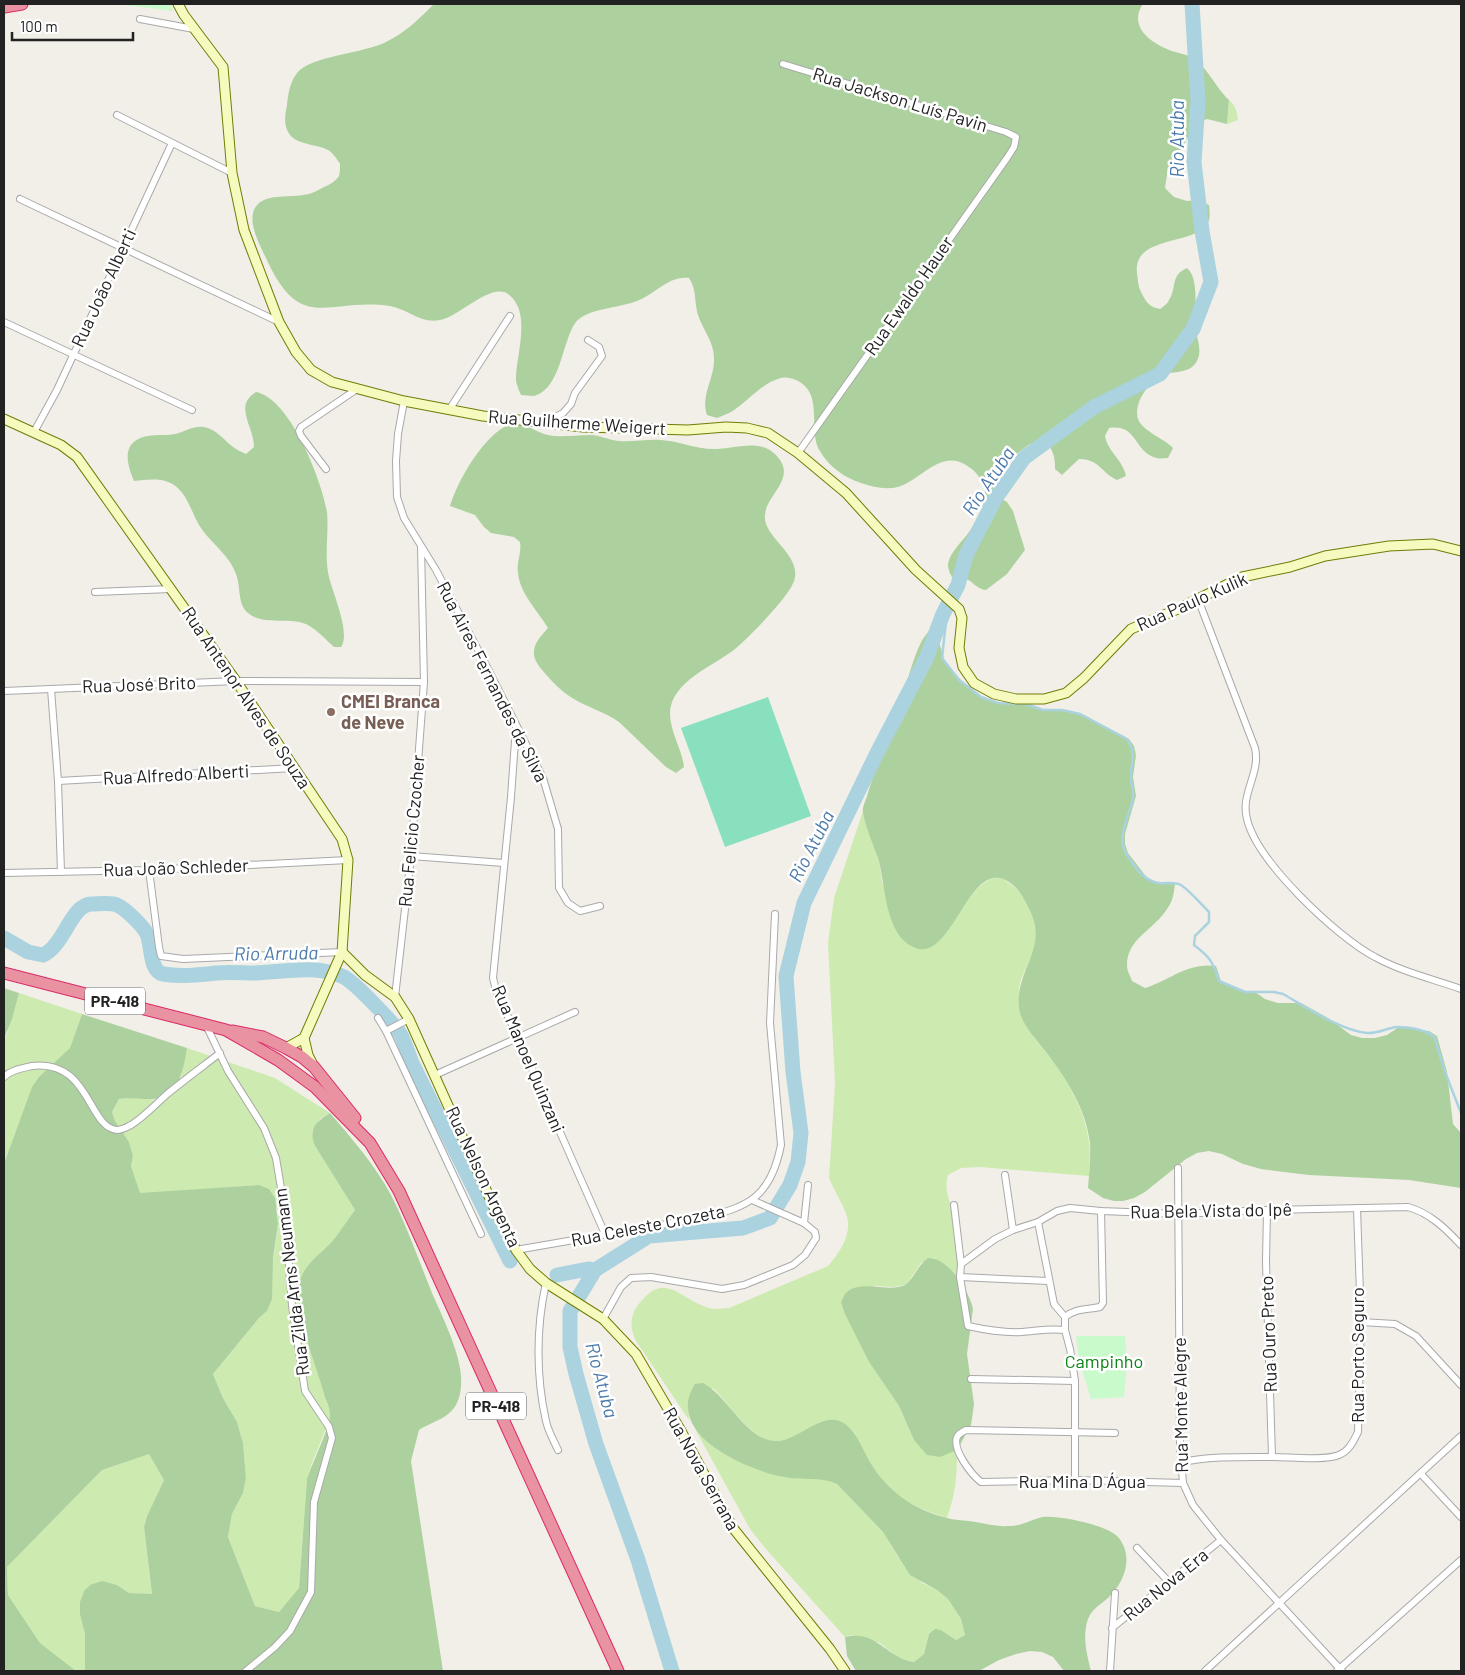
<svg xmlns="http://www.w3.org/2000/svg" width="1465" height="1675" viewBox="0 0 1465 1675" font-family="Barlow,sans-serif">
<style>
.grass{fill:#cdebb0}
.forest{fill:#add19e}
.park{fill:#c8facc}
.pitch{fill:#88e0be}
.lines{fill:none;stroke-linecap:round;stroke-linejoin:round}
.stream{stroke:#aad3df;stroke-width:2.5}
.river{stroke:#aad3df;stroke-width:15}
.street-casing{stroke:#a9a9a9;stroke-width:8}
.secondary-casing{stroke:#707d05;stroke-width:11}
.highway-casing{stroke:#dc2a67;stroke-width:13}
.street{stroke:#fff;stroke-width:6}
.secondary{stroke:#f7fabf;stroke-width:9}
.highway{stroke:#e892a2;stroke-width:11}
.education-dot{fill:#8d6e63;stroke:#fff;stroke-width:2}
.labels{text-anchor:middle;stroke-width:5;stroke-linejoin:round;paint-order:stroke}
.shield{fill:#fff;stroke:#646464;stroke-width:1}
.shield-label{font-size:16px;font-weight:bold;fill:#222}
.street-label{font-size:18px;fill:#222;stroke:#fff}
.education-label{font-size:18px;font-weight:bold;fill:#785e54;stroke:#fff;text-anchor:start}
.park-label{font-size:18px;fill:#0c8416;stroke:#fff}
.water-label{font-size:19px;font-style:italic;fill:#4a7aab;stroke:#fff}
</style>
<rect width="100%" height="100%" fill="#f2efe9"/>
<g class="grass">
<path d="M 1229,100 C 1236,106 1237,112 1238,120 L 1227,124 Z"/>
<path d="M 863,811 L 879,862 L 883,886 L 946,933 C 956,919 979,874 1000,878 C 1003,878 1006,881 1009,883 C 1029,896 1042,928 1034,950 C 1030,962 1020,976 1019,989 C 1019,996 1022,1017 1025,1023 C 1029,1033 1045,1050 1052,1060 C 1070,1084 1085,1112 1089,1142 C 1091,1153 1089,1165 1089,1176 L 980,1167 L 961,1168 L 948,1175 C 942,1194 955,1209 957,1227 C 960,1244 958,1261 958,1278 L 946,1266 L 934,1258 L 921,1263 L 909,1281 L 905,1285 L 894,1287 L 874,1286 L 858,1339 L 869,1362 L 899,1406 L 914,1440 L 957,1450 C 957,1477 956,1492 947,1518 C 930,1512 911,1506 897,1495 C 877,1479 866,1455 854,1433 L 820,1422 C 808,1429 795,1438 781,1441 C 754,1446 730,1404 713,1388 L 688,1408 L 689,1420 L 636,1341 C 630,1328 629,1317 638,1305 C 665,1269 679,1299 709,1308 C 715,1310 723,1308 729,1308 L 828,1266 C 839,1253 852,1235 847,1217 C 843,1203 834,1191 829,1178 L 835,1083 L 828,943 L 834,898 Z"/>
<path d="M 19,993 L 82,1014 L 70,1048 L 56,1063 L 4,1164 L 4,1039 L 7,1034 Z"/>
<path d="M 187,1048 L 275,1078 L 330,1113 L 320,1119 L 312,1131 L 315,1146 L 355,1210 L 335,1239 L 309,1264 L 299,1302 L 308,1343 L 320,1376 L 331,1416 L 312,1463 L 307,1479 L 299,1589 L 279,1612 L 255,1606 L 228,1537 L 232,1514 L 243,1493 L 246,1478 L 243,1443 L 237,1422 L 223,1398 L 213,1374 L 259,1318 L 267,1311 L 278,1223 L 278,1210 L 258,1185 L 140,1194 L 131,1166 L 133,1156 L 129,1142 L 115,1121 L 112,1112 L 119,1099 L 130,1098 L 156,1100 L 181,1077 Z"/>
<path d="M 695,1429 L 719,1451 L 734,1459 L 814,1478 L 828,1480 L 837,1484 L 883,1532 L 899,1558 L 922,1583 L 937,1590 L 948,1599 L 961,1619 L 965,1635 L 956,1640 L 941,1630 L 929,1634 L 924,1654 L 914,1662 L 900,1659 L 880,1643 L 852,1635 L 845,1637 L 765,1548 L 750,1529 Z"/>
<path d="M 149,1453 L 164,1480 L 147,1516 L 144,1527 L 152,1595 L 129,1593 L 117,1585 L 90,1585 C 73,1602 84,1616 85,1636 C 86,1648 85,1660 85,1671 L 76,1671 L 40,1643 L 8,1595 L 7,1567 L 102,1470 Z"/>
</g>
<g class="forest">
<path d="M 434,4 L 1143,4 C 1140,8 1138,13 1138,18 C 1138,35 1158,46 1172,51 C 1178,53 1185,54 1191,57 C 1208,67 1215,87 1229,100 L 1227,124 L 1207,119 L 1198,123 L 1168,168 L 1165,188 L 1174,197 L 1187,201 L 1196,200 L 1209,205 C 1210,214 1211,220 1205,227 C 1187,245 1133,237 1137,273 C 1138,280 1138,286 1141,292 C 1146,302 1149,307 1160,309 C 1163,307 1168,303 1169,300 C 1177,288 1170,275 1187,268 C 1200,278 1194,316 1196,331 C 1198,342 1203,354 1195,364 C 1188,373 1176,371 1166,374 C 1150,380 1133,402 1138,419 C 1142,431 1165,439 1173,448 L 1168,458 C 1164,458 1160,459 1156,458 C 1133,451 1138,424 1109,428 L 1105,436 C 1108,452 1123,460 1126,476 L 1117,480 C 1100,472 1101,460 1079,459 L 1062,475 L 1055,469 C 1055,458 1054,450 1045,442 L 1030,444 L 1015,455 L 1006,464 L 994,483 L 996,496 L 1007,502 L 1013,511 L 1025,550 L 1007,574 L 986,590 C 975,589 973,579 960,577 L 954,581 C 951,575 948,571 948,564 C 950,552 962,542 969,532 C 977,521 990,498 983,484 C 979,475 974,470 966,465 C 940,449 920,481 898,487 C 885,490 873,487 861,483 C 845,478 828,466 820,451 C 807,429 825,393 796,380 C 791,378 786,377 781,378 C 761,383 748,402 731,412 C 727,414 722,416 717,418 L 707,415 C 700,395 715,378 714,358 C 714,342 703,330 698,315 C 694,302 697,290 689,278 C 669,275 654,295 637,301 C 620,308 588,308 576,322 C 562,340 561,391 533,396 C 529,396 525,395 521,395 C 519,391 517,386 516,381 C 515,357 533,312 508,294 C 491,282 459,317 440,320 C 420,324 408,309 390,306 C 325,297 301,336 265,256 C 259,244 250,226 253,213 C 258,192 288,198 303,195 C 311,194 317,191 324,187 C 329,185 336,181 339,176 C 340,173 340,167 340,164 C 337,159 333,153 328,150 C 317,144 298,145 290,135 C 283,126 285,115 287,105 C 288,94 290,82 297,73 C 310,56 365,53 386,42 C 405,33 420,18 434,4 Z"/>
<path d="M 256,392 C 290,398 322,481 327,512 C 329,534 324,556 329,577 C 333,594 351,633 341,647 L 334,647 C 325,639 315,627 303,623 C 285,617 264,626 248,613 C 237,604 241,586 236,574 C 230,557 214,545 203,531 C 191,516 189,490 168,482 C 158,478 144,480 134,481 C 126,462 121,441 148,436 C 157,434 166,436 175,434 C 184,432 194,425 204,427 C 216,429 224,440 233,447 C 237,450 242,452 246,454 L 254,447 C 254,426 233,406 256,392 Z"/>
<path d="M 513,423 C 528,424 535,432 548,435 C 562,438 575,435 590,435 C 600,435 609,440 619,441 C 633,442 647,439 661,440 C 680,441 697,450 717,449 C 739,448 764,437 780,460 C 794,480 766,496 765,515 C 762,537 803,555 794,581 C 789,597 749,637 735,649 C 714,666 671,681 670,713 C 670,732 682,749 684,767 L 676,773 L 666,767 L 619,722 C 605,712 589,708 574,699 C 562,692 552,682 543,671 C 538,666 533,658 534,651 C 535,641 542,635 548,628 C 538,611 520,594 518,573 C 516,563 522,553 520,542 L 514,537 L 491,533 L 484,527 L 475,515 L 450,506 C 458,480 485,432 513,423 Z"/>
<path d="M 934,625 L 944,659 L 949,666 L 961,680 L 983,697 L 1001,703 L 1028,705 L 1046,710 L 1065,710 L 1082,714 L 1129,739 L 1134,746 L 1136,755 L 1133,777 L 1136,796 L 1125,834 L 1125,844 L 1128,853 L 1148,879 L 1160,884 L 1175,883 C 1174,893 1173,901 1167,909 C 1155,929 1126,939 1127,966 C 1127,971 1131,977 1132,981 L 1145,988 C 1170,980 1188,962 1216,966 L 1221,981 L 1248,992 L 1255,992 L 1265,999 L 1278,1003 L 1301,1003 L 1328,1018 L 1351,1035 L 1362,1038 L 1375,1038 L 1387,1035 L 1399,1027 L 1429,1031 L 1437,1036 L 1447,1072 L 1453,1124 L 1461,1133 L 1461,1188 L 1409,1180 L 1309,1175 L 1261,1169 L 1243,1164 L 1222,1154 L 1209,1151 L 1197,1153 L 1186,1159 L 1145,1192 L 1134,1198 L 1123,1201 L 1114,1201 L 1103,1198 L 1088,1188 C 1089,1174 1091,1158 1090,1143 C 1086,1109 1066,1078 1046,1052 C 1036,1039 1020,1023 1019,1007 C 1015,967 1052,947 1027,905 C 1024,898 1019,890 1013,885 C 969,848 954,967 913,947 C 884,933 886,885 878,858 C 874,847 864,822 863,812 C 862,807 866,800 867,796 C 875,768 888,742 897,715 C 905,693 909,670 918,649 C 922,639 927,633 934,625 Z"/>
<path d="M 4,988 L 19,993 L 12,1019 L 4,1039 Z"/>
<path d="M 82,1014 L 187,1048 C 184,1067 179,1098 154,1099 C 142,1100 131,1097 119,1099 L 112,1112 L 115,1121 L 129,1142 L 133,1156 L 131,1166 L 140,1193 L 259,1185 L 269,1189 L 275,1198 L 278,1223 L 273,1259 L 272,1299 L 267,1311 L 259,1318 L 213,1374 L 223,1398 L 237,1422 L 243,1443 L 246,1478 L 243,1493 L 232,1514 L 228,1537 L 255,1606 L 279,1612 L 299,1588 L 307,1479 C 311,1466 331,1424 330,1415 C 330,1409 327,1402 325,1397 C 317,1365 291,1310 301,1278 C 307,1261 324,1252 335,1238 C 342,1229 348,1219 355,1210 L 315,1146 C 308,1128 316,1122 330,1113 C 352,1139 375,1165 391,1195 C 407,1226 419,1261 432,1293 C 442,1316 456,1344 460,1368 C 462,1380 462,1394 456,1405 C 448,1419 431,1422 419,1430 L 411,1461 L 443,1671 L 85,1671 L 85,1634 L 80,1614 L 80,1602 L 84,1591 L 90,1585 L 102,1581 L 117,1585 L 129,1593 L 152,1594 L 144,1527 L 147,1516 L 164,1480 L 149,1454 L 102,1470 L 7,1567 L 8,1595 L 40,1643 L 76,1671 L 4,1671 L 4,1164 L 32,1087 L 39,1077 L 70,1048 Z"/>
<path d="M 928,1258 C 948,1257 970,1292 973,1309 L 967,1354 L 974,1404 L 971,1425 L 957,1450 L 940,1457 L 927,1455 L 914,1440 L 899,1406 L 869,1362 L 845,1314 L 841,1302 C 843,1299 844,1294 847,1292 C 861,1279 889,1293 905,1285 C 913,1280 918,1265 928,1258 Z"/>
<path d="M 703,1383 C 728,1396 746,1440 775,1441 C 797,1442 821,1411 842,1422 C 856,1430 862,1448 870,1462 C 887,1491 914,1510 947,1518 C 954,1520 962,1520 969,1521 C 983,1523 996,1527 1010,1526 C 1022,1526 1032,1519 1043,1517 C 1058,1515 1108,1525 1118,1537 C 1120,1539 1123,1544 1124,1547 C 1131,1565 1122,1585 1108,1598 C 1101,1604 1092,1609 1088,1619 C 1082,1636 1087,1655 1091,1671 L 1064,1671 L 1053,1657 L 1042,1652 L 1030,1651 L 1016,1654 L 999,1660 L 979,1671 L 856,1671 L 847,1656 L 845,1637 C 870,1631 879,1646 899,1657 C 903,1660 909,1661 914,1662 L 924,1654 L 929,1634 L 935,1629 L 941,1630 L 956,1640 L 965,1635 L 961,1619 L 948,1599 L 937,1590 L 910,1575 L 883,1532 L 837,1484 C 819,1476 802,1481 784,1477 C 746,1470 663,1434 695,1384 Z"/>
</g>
<g class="park">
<path d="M 118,4 L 170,4 L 173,11 Z"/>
<path d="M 1076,1336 L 1125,1336 L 1127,1364 L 1124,1397 L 1091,1399 L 1079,1360 Z"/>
</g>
<path class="pitch" d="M 768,697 L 811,816 L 725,847 L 681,728 Z"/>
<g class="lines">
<path class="stream" d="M 948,603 L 942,658 L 959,680 L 981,697 L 998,703 L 1026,704 L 1043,710 L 1062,710 L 1080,714 L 1127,739 C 1138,755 1130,762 1131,779 C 1131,785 1134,792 1133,798 C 1130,816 1116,836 1126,853 C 1133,865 1145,882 1159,883 C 1166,884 1174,881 1181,885 C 1190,891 1201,904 1209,912 L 1209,922 L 1195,936 L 1194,945 C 1210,957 1213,962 1219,981 L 1245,992 L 1274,992 L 1283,994 C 1306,1007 1340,1030 1367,1033 C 1377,1034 1387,1028 1397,1027 C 1409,1027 1424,1030 1434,1036 L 1445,1072 L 1461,1113"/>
<g class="river">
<path d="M 4,938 L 28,952 L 43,955 C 64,946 71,905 91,904 C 98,904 111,902 117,905 C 126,909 143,926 147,934 C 152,945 149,971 163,974 C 181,977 199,975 216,973 C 229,972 242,973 254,973 C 283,972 318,964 344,977 C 354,982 398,1027 402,1037 C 406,1046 409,1056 413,1065 L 510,1261"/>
<path d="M 557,1275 L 588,1269 L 595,1270"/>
<path d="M 672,1671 L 638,1560 L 596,1444 L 576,1374 L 570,1347 L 570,1311 L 595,1270 L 649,1236 L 743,1228 L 770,1218 L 790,1185 L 798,1162 L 801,1133 L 793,1072 L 786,976 L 804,903 L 877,753 L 926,659 L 943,614 L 958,585 L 966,555 L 995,499 L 1024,458 L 1094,407 L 1160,374 L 1193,329 L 1211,282 L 1202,231 L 1194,162 L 1198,101 L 1192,4"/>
</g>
<defs>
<g id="street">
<path d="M 140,19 L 194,29"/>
<path d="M 783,64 L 1006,132 L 1016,137 L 1014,147 L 1007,158 L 798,453"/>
<path d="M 117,115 L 232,173"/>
<path d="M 20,199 L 279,322"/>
<path d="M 4,322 L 192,410"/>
<path d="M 404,401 L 398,434 L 396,461 L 397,497 L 404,518 L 436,570 L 487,667 L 543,778 L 558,829 L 559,888 L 568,903 L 580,911 L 600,906"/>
<path d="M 449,410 L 510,316"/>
<path d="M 544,423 L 563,413 L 571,404 L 575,393 L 602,356 L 599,347 L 588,340"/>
<path d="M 34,432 L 57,390 L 172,143"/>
<path d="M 326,469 L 301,436 L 299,431 L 301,427 L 357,389"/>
<path d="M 95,592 L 171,589"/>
<path d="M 1198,599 L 1255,748 C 1261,773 1240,794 1247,819 C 1257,862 1337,937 1375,957 C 1402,972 1433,979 1461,989"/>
<path d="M 51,689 L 58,781 L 61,872"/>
<path d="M 4,691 L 236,681 L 424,682"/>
<path d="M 516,727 L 511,797 L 493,978 L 497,994 L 518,1037 L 605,1234"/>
<path d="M 58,781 L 294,768"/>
<path d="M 411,856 L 504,863"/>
<path d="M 149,870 L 159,947 L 161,956 L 183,959 L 342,952"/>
<path d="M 4,873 L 149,870 L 348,860"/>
<path d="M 395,997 L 411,856 L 424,682 L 421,547"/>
<path d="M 378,1018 L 386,1031 L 409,1019"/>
<path d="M 206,1025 L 228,1071 L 264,1128 L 276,1158 L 285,1212 L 292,1306 L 305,1391 L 329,1427 L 332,1438 L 314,1502 L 311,1592 L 290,1631 L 275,1647 L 246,1671"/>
<path d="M 386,1031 L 481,1234"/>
<path d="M 435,1075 L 575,1012"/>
<path d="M 4,1077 C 10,1070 23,1068 32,1066 C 90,1059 88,1128 117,1130 C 122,1130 127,1127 131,1125 C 144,1117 155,1105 166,1095 C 183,1081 202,1067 220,1053"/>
<path d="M 1178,1168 L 1180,1447 L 1183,1483 L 1193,1505 L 1221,1540 L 1342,1671"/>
<path d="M 1005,1175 L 1013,1230"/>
<path d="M 954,1205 L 961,1264 L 960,1277 L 968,1326 C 986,1330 1004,1333 1022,1332 C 1036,1331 1051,1328 1065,1330"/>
<path d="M 1267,1210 L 1266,1262 L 1272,1457"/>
<path d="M 1038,1222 L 1054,1304 L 1065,1317 L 1065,1330 L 1070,1349 L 1075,1381 L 1075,1480"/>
<path d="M 804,1223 L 808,1185"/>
<path d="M 516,1250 L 701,1218 C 750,1207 771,1196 781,1145 L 770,1023 L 775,914"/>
<path d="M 961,1264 L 995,1239 L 1013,1230 L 1038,1222 L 1057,1211 L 1070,1208 L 1101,1211 L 1178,1214 L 1267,1210 L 1408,1207 C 1430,1213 1446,1229 1461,1245"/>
<path d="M 960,1277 L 1048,1281"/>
<path d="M 546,1283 C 536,1327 536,1377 546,1421 C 548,1431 554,1441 558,1450"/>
<path d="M 1065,1317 C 1076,1308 1086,1310 1100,1307 L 1103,1303 L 1101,1211"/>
<path d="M 603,1319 L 621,1287 L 631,1278 L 651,1277 L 722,1289 L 744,1285 L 793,1265 L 805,1255 L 816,1238 L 815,1232 L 804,1223 L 752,1200"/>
<path d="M 1361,1322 L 1395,1324 L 1416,1336 L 1461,1385"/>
<path d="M 971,1379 L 1075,1381"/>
<path d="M 1115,1433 L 966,1430 C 962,1432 959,1433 957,1437 C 952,1450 972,1475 981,1482 L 1075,1480 L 1183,1483"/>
<path d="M 1180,1463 C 1205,1456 1247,1457 1273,1457 C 1290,1457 1323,1461 1339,1455 C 1349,1451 1353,1442 1358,1432 L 1361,1322 L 1357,1208"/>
<path d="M 1421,1474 L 1461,1517"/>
<path d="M 1137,1548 L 1170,1583"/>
<path d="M 1112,1628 L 1221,1540"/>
<path d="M 1110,1671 L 1115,1593"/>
<path d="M 1205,1671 L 1461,1436"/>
<path d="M 1337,1671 L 1461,1560"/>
</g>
<g id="secondary">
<path d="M 178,4 L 184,15 L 223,67 L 232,173 L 244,230 L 279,322 L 296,352 L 311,370 L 332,382 L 404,401 L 483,416 L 583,427 L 688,430 L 726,427 L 747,428 L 768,433 L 798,453 L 846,493 L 916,570 L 959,609 L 962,618 L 959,648 L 963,667 L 974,683 L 994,694 L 1016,699 L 1044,699 L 1066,693 L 1084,678 L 1131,629 L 1178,609 L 1242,577 L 1290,567 L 1325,556 L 1389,546 L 1433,544 L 1461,551"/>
<path d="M 4,419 L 61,445 L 77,457 L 236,681 L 342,839 L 348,860 L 342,952 L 304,1038 L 308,1055 L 312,1063"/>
<path d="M 342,952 L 365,975 L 395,997 L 409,1019 L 497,1214 L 516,1250 L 530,1269 L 546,1283 L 603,1319 L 636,1354 L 681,1431 L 733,1528 L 830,1649 L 845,1671"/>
<path d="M 286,1048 L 304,1038"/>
</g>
<g id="highway">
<path d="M 4,7 L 22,4"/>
<path d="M 4,973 L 226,1030 L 278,1060 L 315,1087 L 370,1143 L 399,1191 L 618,1671"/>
<path d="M 232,1031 L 263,1037 L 286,1048 L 302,1057 L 314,1067 L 355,1118"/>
</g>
</defs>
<use href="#street" class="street-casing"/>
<use href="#secondary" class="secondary-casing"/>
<use href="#highway" class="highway-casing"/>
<use href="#street" class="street"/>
<use href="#secondary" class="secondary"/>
<use href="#highway" class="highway"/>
</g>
<circle class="education-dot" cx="331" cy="712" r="5"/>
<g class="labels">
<g class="shield">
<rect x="85" y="987.5" width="60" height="27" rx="4"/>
<rect x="466" y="1392.5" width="60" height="27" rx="4"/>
</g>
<g class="shield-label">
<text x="115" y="1007">PR-418</text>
<text x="496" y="1412">PR-418</text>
</g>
<g class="street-label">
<text transform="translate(900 100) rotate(17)" y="6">Rua Jackson Luís Pavin</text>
<text transform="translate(104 288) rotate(-65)" y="6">Rua João Alberti</text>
<text transform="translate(909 296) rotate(-55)" y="6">Rua Ewaldo Hauer</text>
<text transform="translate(577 423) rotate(4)" y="6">Rua Guilherme Weigert</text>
<text transform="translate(1192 602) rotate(-24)" y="6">Rua Paulo Kulik</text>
<text transform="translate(492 682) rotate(63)" y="6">Rua Aires Fernandes da Silva</text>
<text transform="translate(139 685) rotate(-2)" y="6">Rua José Brito</text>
<text transform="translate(246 698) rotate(56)" y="6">Rua Antenor Alves de Souza</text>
<text transform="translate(176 775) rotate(-3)" y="6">Rua Alfredo Alberti</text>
<text transform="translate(412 831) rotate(-85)" y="6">Rua Felicio Czocher</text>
<text transform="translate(176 868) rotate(-2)" y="6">Rua João Schleder</text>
<text transform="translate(528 1059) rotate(67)" y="6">Rua Manoel Quinzani</text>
<text transform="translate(483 1177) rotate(65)" y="6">Rua Nelson Argenta</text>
<text transform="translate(1211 1211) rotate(-1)" y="6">Rua Bela Vista do Ipê</text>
<text transform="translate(648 1226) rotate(-11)" y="6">Rua Celeste Crozeta</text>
<text transform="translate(292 1282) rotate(-97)" y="6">Rua Zilda Arns Neumann</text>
<text transform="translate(1269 1334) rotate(-92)" y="6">Rua Ouro Preto</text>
<text transform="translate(1358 1355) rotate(-90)" y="6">Rua Porto Seguro</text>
<text transform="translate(1181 1405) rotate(-91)" y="6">Rua Monte Alegre</text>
<text transform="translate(701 1469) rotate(61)" y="6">Rua Nova Serrana</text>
<text x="1082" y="1488">Rua Mina D Água</text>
<text transform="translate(1166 1585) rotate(-39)" y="6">Rua Nova Era</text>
</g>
<g class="education-label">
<text x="341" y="708">CMEI Branca<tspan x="341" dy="21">de Neve</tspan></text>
</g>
<g class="park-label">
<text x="1104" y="1368">Campinho</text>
</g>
<g class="water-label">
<text transform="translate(1177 139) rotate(-90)" y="7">Rio Atuba</text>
<text transform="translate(988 481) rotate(-56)" y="7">Rio Atuba</text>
<text transform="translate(811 846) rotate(-63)" y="7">Rio Atuba</text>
<text transform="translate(276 953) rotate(-1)" y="7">Rio Arruda</text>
<text transform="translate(602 1380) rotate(75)" y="7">Rio Atuba</text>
</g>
</g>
<rect width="1465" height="1675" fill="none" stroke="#222222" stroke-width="10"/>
<path d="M12 32v8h121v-8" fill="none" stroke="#222222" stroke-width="2.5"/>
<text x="20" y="32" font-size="15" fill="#222222" stroke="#ffffff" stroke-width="4" paint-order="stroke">100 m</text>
</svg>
